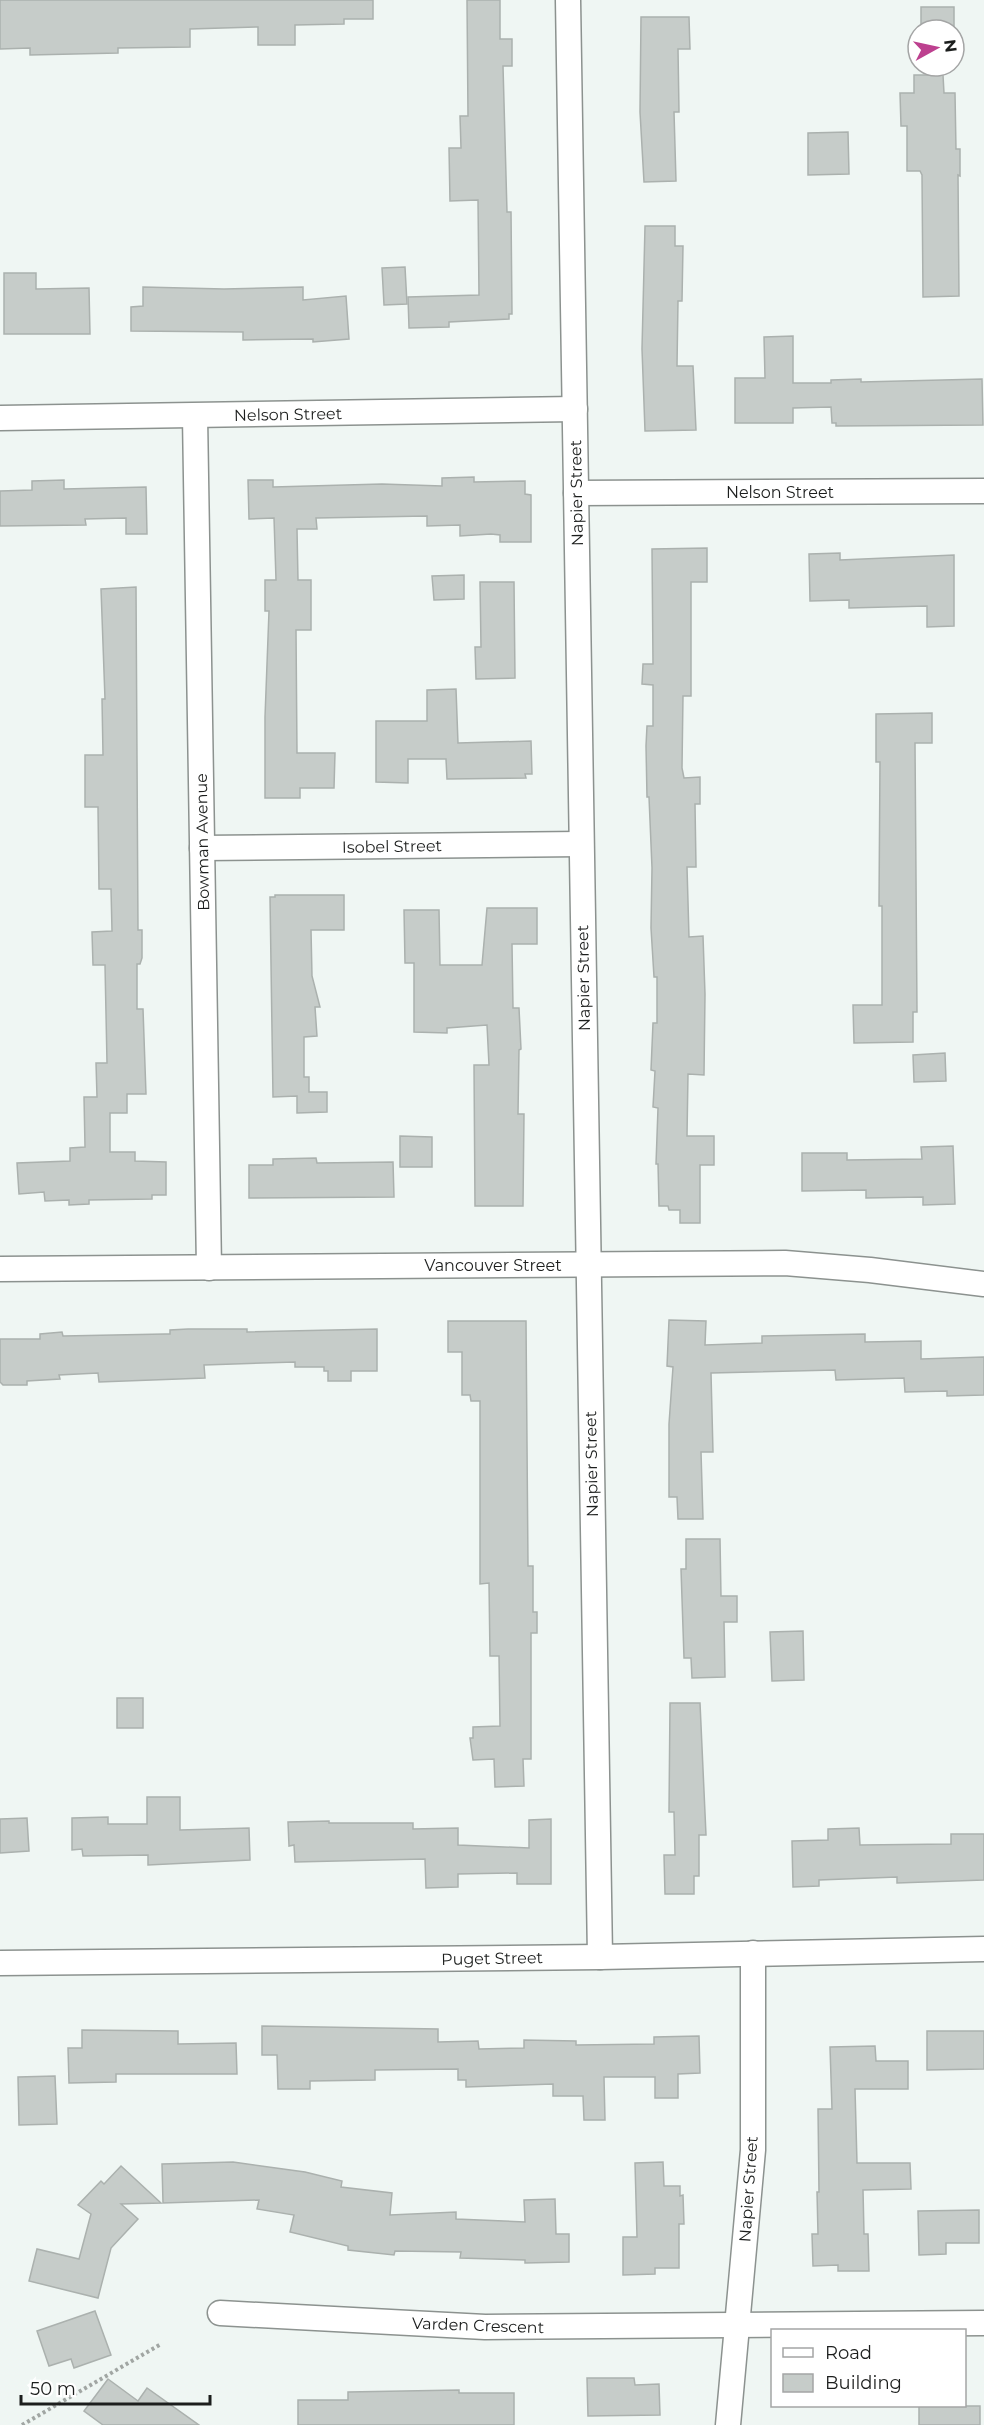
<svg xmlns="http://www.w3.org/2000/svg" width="984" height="2425" viewBox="0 0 984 2425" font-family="Montserrat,sans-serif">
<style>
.building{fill:#c6ccc9;stroke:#abb1ae;stroke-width:1.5}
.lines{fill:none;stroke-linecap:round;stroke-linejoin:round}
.minor-casing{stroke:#8c928f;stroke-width:27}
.path{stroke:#a1a6a3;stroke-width:4;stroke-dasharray:3 3;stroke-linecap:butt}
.minor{stroke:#fff;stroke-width:24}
.labels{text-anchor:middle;stroke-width:4.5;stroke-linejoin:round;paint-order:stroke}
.street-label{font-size:16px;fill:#1c1e1d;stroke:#fff}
</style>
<rect width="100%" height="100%" fill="#eff6f3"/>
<g class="building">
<path d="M 0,0 L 373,0 L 373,19 L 344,19 L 344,24 L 295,25 L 295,45 L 258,45 L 258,27 L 190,29 L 190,47 L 118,48 L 118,53 L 30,55 L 30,48 L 0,49 Z"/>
<path d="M 467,0 L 500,0 L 500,39 L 512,39 L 512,66 L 503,66 L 507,212 L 511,212 L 512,314 L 509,314 L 509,319 L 449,322 L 449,327 L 409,328 L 408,297 L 479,295 L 478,200 L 450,201 L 449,148 L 461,148 L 460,116 L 468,116 Z"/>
<path d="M 921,7 L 954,7 L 954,36 L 954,30 L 921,30 Z"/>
<path d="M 641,17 L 689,17 L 690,49 L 678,49 L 679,112 L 674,112 L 676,181 L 644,182 L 640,112 Z"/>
<path d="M 914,75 L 943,75 L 944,93 L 955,93 L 956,149 L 960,149 L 960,176 L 958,175 L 959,296 L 923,297 L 922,175 L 920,171 L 907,171 L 907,126 L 901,126 L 900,93 L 914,93 Z"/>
<path d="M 848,132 L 849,174 L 808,175 L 808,133 Z"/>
<path d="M 645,226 L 675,226 L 675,246 L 683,246 L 682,301 L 678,301 L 677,366 L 693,366 L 696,430 L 645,431 L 642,349 Z"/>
<path d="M 405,267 L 407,304 L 384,305 L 382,268 Z"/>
<path d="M 4,273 L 36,273 L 36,289 L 89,288 L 90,334 L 4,334 Z"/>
<path d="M 143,287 L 224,289 L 303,287 L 303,300 L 346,296 L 349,339 L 313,342 L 313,339 L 243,340 L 243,332 L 131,331 L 131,307 L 143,306 Z"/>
<path d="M 793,336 L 793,383 L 831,383 L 831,380 L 861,379 L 861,382 L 982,379 L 983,425 L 836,426 L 836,423 L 832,423 L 831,407 L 793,408 L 793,423 L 735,423 L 735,378 L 765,378 L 764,337 Z"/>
<path d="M 474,477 L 474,482 L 525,481 L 525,494 L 531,495 L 531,542 L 500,542 L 500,535 L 491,534 L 460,536 L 460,525 L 427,526 L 427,516 L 316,518 L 317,529 L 297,529 L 298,580 L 311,580 L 311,630 L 296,630 L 297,753 L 335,753 L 334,788 L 300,788 L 300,798 L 265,798 L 265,717 L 269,611 L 265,611 L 265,580 L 276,580 L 274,518 L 249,519 L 248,480 L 273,480 L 273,487 L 382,484 L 442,486 L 442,478 Z"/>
<path d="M 64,480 L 64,489 L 146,487 L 147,534 L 126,534 L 126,518 L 85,519 L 86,525 L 0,526 L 0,491 L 32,490 L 32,481 Z"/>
<path d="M 707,548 L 707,582 L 691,582 L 691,696 L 683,696 L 682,768 L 684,778 L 700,777 L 700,804 L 695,804 L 696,867 L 687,867 L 689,937 L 703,936 L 705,994 L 704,1075 L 688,1074 L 687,1136 L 714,1136 L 714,1165 L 700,1165 L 700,1223 L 680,1223 L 680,1210 L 669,1210 L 668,1206 L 659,1206 L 658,1164 L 656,1164 L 658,1108 L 653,1107 L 655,1071 L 651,1070 L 653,1023 L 657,1023 L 657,977 L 654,977 L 651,928 L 652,868 L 649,797 L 647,797 L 646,746 L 647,726 L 653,726 L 653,685 L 642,684 L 643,664 L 653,664 L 652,549 Z"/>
<path d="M 840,553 L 840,560 L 954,555 L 954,626 L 927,627 L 927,606 L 849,608 L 849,600 L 810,601 L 809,554 Z"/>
<path d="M 464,575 L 464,599 L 434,600 L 432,576 Z"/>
<path d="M 480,582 L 514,582 L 515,678 L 476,679 L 475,647 L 481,647 Z"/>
<path d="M 136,587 L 138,930 L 142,930 L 142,958 L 140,964 L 137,964 L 137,1009 L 143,1009 L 146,1094 L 127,1094 L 127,1113 L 110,1113 L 110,1152 L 135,1152 L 135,1161 L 166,1162 L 166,1195 L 152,1195 L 152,1199 L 89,1200 L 89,1204 L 69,1205 L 69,1200 L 45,1201 L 44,1192 L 19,1194 L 17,1163 L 70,1161 L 70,1148 L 85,1147 L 84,1097 L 97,1097 L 96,1063 L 107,1063 L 105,965 L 93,965 L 92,932 L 112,931 L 111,889 L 99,889 L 98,807 L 85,807 L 85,755 L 103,755 L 102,699 L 105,699 L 101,589 Z"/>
<path d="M 456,689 L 458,743 L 531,741 L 532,774 L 525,774 L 526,778 L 447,779 L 446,759 L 408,759 L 408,783 L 376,782 L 376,721 L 427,721 L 427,690 Z"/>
<path d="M 932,713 L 932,743 L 915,743 L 917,1012 L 913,1012 L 913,1042 L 854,1043 L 853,1005 L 882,1005 L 882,906 L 879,906 L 880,762 L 876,762 L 876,714 Z"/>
<path d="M 275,895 L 344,895 L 344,930 L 311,930 L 312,976 L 320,1007 L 315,1007 L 317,1036 L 304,1037 L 304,1077 L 309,1077 L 309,1092 L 327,1092 L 327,1112 L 297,1113 L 297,1096 L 273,1097 L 270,897 L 275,897 Z"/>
<path d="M 487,908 L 537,908 L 537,944 L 512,944 L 513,1008 L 519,1008 L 521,1049 L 519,1050 L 518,1114 L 524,1114 L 523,1206 L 475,1206 L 474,1065 L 489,1065 L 487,1025 L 447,1028 L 447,1033 L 414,1032 L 414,963 L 405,963 L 404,910 L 439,910 L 440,965 L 482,965 Z"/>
<path d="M 945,1053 L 946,1081 L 914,1082 L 913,1055 Z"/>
<path d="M 400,1136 L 432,1137 L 432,1167 L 400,1167 Z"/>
<path d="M 953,1146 L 955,1204 L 923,1205 L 923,1197 L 866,1198 L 866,1190 L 802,1191 L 802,1153 L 847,1153 L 847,1160 L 922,1159 L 921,1147 Z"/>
<path d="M 316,1158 L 317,1163 L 393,1162 L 394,1197 L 249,1198 L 249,1165 L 273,1165 L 273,1159 Z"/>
<path d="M 669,1320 L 706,1321 L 705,1345 L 762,1343 L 762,1336 L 865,1334 L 865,1342 L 921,1341 L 921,1359 L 984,1357 L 984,1395 L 947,1396 L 947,1391 L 905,1392 L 904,1378 L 836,1380 L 835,1370 L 711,1373 L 713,1452 L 701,1452 L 703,1519 L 678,1519 L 677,1497 L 669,1497 L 669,1424 L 673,1367 L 667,1366 Z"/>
<path d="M 448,1321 L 526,1321 L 528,1566 L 533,1566 L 533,1612 L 537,1612 L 537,1633 L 531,1633 L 531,1759 L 523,1759 L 524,1786 L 495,1787 L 494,1759 L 473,1760 L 470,1738 L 473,1738 L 473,1727 L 500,1726 L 499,1656 L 490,1656 L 489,1583 L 480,1584 L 480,1401 L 471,1401 L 470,1395 L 462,1395 L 462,1352 L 448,1352 Z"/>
<path d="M 188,1329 L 247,1329 L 247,1332 L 377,1329 L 377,1371 L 351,1371 L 351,1381 L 328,1381 L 328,1371 L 324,1371 L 324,1367 L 295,1367 L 295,1362 L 204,1365 L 205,1378 L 99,1382 L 98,1373 L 59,1375 L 60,1379 L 27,1381 L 27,1385 L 3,1385 L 0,1382 L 0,1339 L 40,1339 L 40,1334 L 62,1332 L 63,1336 L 165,1334 L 170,1334 L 170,1330 Z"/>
<path d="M 686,1539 L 720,1539 L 721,1596 L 737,1596 L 737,1622 L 724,1622 L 725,1677 L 692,1678 L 691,1658 L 684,1658 L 681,1569 L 686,1569 Z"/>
<path d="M 803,1631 L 804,1680 L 772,1681 L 770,1632 Z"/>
<rect x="117" y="1698" width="26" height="30"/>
<path d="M 670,1703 L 700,1703 L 706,1835 L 699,1835 L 699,1876 L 694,1876 L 694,1894 L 665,1894 L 664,1855 L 675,1855 L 674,1812 L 669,1812 Z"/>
<path d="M 147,1797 L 180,1797 L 180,1830 L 249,1828 L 250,1860 L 148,1865 L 148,1855 L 83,1856 L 82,1849 L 72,1850 L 72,1818 L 108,1817 L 108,1824 L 147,1824 Z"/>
<path d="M 27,1818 L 29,1851 L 0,1853 L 0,1819 Z"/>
<path d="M 551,1819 L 551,1884 L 517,1884 L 517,1873 L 458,1874 L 458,1887 L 426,1888 L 425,1859 L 295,1862 L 294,1845 L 289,1846 L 288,1822 L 329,1821 L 329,1823 L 413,1823 L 413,1829 L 458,1828 L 458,1845 L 529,1848 L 529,1820 Z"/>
<path d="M 859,1828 L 860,1845 L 951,1844 L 951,1834 L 984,1834 L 984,1880 L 897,1883 L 897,1877 L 819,1880 L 819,1886 L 793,1887 L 792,1841 L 828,1840 L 828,1829 Z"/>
<path d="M 262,2026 L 438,2029 L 438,2042 L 478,2041 L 479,2049 L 524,2048 L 524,2040 L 576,2041 L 576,2045 L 654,2044 L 654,2037 L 699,2036 L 700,2073 L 678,2074 L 678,2098 L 655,2098 L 655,2077 L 604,2077 L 605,2120 L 584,2120 L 583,2096 L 553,2096 L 553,2084 L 466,2087 L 466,2080 L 458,2080 L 458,2069 L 375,2070 L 375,2080 L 310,2081 L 310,2089 L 278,2089 L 277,2055 L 262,2055 Z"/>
<path d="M 82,2030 L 178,2031 L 178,2044 L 236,2043 L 237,2074 L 116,2074 L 116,2082 L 69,2083 L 68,2048 L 82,2048 Z"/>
<path d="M 927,2031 L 984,2031 L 984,2069 L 927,2070 Z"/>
<path d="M 875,2046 L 876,2061 L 908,2061 L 908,2089 L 855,2089 L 857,2163 L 910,2163 L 911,2189 L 863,2190 L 864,2234 L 868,2234 L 869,2271 L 838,2271 L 838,2265 L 813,2266 L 812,2234 L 818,2234 L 817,2192 L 819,2192 L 818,2109 L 832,2109 L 830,2047 Z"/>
<path d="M 55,2076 L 57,2124 L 19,2125 L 18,2077 Z"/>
<path d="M 233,2162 L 305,2172 L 342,2181 L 341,2187 L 392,2193 L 390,2215 L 456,2212 L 456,2219 L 525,2222 L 524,2200 L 555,2199 L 556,2234 L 569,2234 L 569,2262 L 525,2263 L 525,2260 L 460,2258 L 461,2252 L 395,2251 L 394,2255 L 348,2250 L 348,2246 L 290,2232 L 294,2215 L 257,2209 L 259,2200 L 163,2203 L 162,2164 Z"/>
<path d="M 663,2162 L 664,2186 L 680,2186 L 680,2196 L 683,2195 L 684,2224 L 679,2224 L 679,2268 L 655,2268 L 655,2274 L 623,2275 L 623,2237 L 637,2237 L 635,2163 Z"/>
<path d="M 121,2166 L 161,2203 L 121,2204 L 138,2219 L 111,2248 L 98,2298 L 29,2281 L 37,2249 L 79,2259 L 91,2214 L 78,2205 L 101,2181 L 104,2184 Z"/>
<path d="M 979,2210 L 979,2243 L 946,2243 L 946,2254 L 919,2255 L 918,2211 Z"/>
<path d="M 95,2311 L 111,2355 L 74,2368 L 71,2359 L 49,2366 L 37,2331 Z"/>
<path d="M 587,2378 L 634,2378 L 635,2385 L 659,2384 L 660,2415 L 588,2416 Z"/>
<path d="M 108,2379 L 138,2401 L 147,2388 L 199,2425 L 103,2425 L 84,2411 Z"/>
<path d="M 459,2390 L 459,2393 L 514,2393 L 514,2425 L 298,2425 L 298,2400 L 348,2400 L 348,2392 Z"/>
<rect x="919" y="2406" width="61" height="19"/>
</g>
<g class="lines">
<defs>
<g id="minor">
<path d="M 568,0 L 600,1957"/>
<path d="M 195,416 L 209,1268"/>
<path d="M 0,418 L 575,409"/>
<path d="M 576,493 L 984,491"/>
<path d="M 202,848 L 581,844"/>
<path d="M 0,1269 L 785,1263 L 870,1270 L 984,1284"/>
<path d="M 0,1963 L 600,1957 L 984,1949"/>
<path d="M 220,2313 L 485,2327 L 984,2323"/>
<path d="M 728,2425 L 753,2150 L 753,1953"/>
</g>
</defs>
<use href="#minor" class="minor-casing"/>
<path class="path" d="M 22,2425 L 161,2344"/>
<use href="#minor" class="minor"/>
</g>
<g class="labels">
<g class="street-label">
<text transform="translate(288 414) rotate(-1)" y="6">Nelson Street</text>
<text x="780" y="498">Nelson Street</text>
<text transform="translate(576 493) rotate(-91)" y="6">Napier Street</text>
<text transform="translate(202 842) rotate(-91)" y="6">Bowman Avenue</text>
<text transform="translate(392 846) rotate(-1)" y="6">Isobel Street</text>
<text transform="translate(583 978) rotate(-91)" y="6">Napier Street</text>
<text x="493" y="1271">Vancouver Street</text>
<text transform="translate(591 1464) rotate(-91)" y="6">Napier Street</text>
<text transform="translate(492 1958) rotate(-1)" y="6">Puget Street</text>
<text transform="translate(748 2189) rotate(-86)" y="6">Napier Street</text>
<text transform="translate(478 2325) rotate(2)" y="6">Varden Crescent</text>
</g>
</g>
<rect x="771" y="2329" width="195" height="78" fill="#ffffff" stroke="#a4a5a5" stroke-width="1.5"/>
<rect x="783" y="2348" width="30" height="9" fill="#ffffff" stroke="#a4a5a5" stroke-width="1.5"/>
<text x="825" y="2359" font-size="18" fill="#1c1e1d">Road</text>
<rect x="783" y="2374" width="30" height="18" fill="#c6ccc9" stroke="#a4a5a5" stroke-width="1.5"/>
<text x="825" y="2389" font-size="18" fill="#1c1e1d">Building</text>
<g transform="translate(936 48) rotate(82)"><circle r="28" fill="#ffffff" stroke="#a4a5a5" stroke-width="1.5"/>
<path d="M0-4.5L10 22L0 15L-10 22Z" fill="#bd408f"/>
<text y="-9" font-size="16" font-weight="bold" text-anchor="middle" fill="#1c1e1d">N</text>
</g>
<path d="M21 2395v9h189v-9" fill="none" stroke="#1c1e1d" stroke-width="3"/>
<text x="30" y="2395" font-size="18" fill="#1c1e1d" stroke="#ffffff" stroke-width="4.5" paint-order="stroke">50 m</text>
</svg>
